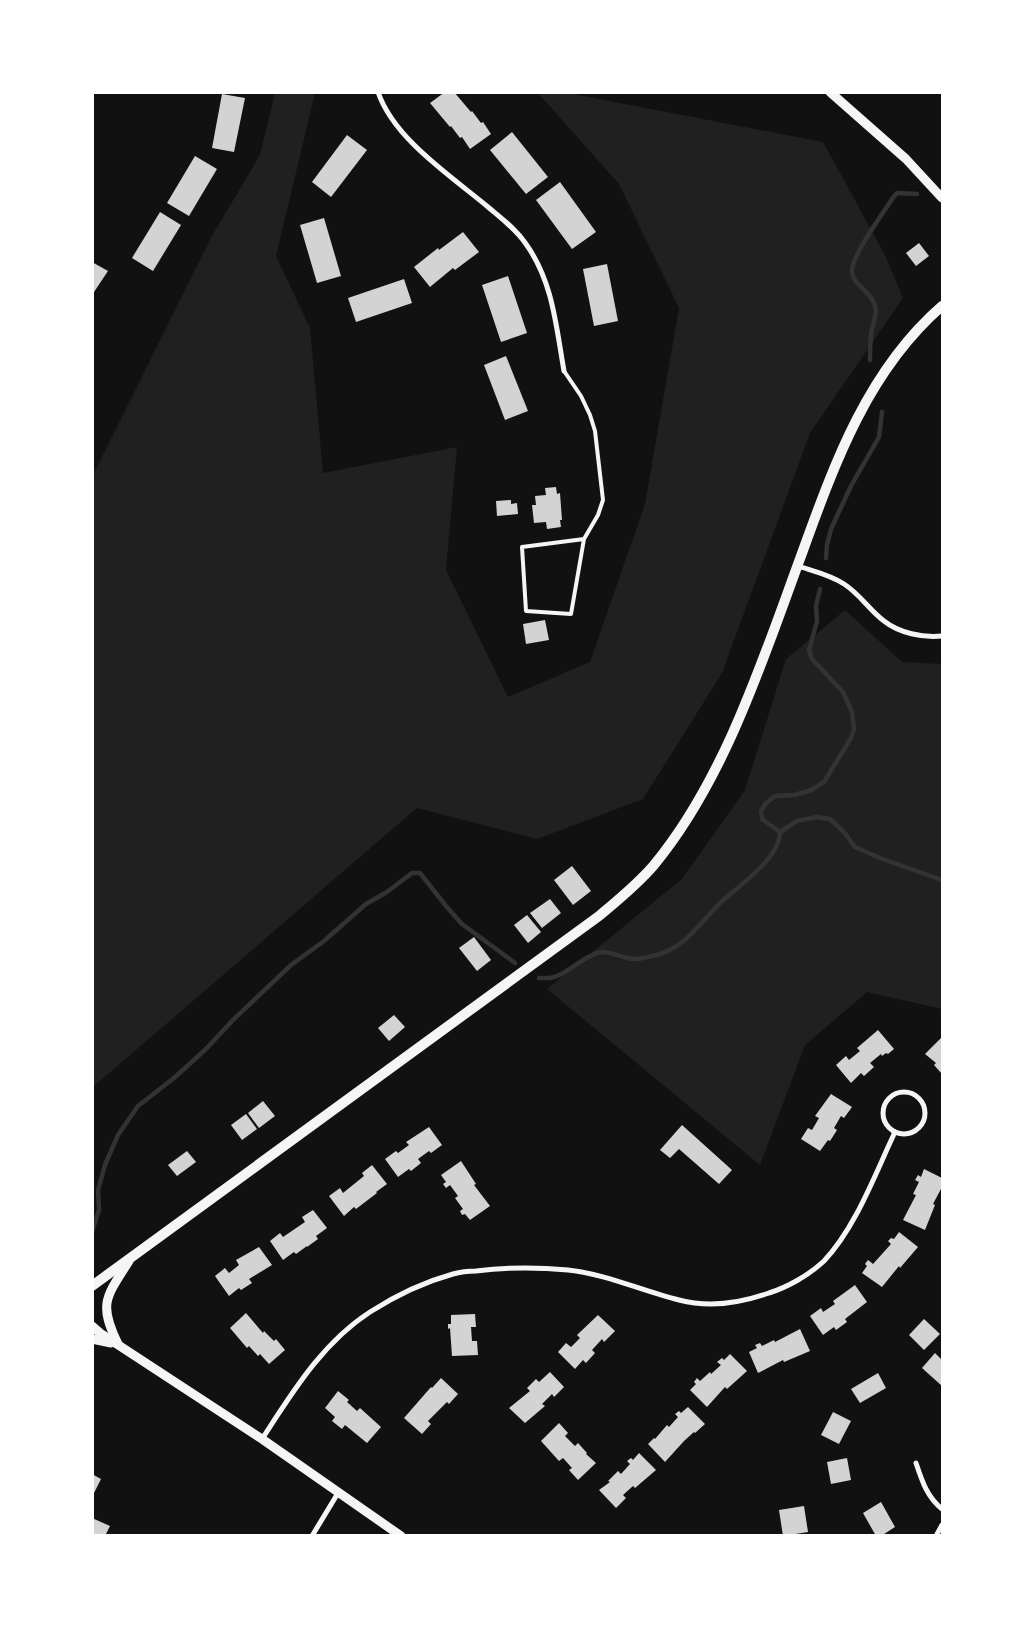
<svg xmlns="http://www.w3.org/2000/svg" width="1035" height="1628" viewBox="0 0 1035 1628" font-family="'Zilla Slab',serif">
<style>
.green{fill:#202020}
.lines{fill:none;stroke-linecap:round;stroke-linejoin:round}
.stream{stroke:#333;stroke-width:4.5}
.building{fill:#d3d3d3}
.service{stroke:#f5f5f5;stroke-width:4}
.minor{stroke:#f5f5f5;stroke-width:5}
.tertiary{stroke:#f5f5f5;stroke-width:9}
.secondary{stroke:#f5f5f5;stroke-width:10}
</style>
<rect width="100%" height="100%" fill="#111"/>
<g class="green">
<path d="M 275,93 L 315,93 L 276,256 L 310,328 L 323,473 L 457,447 L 446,570 L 508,697 L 590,662 L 645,504 L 679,308 L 619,184 L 538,93 L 568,93 L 823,142 L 885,255 L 903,298 L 810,433 L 722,673 L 643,799 L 537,839 L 417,808 L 93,1087 L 93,475 L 212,236 L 260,155 Z"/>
<path d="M 845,610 L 902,662 L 942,664 L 942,1009 L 867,992 L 805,1045 L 760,1165 L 547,989 L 682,879 L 745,790 L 786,659 Z"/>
</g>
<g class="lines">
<g class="stream">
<path d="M 870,360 C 870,350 870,339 872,329 C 874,320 878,312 874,303 C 869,290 850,283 852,269 C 855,251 882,215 892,199 L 897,193 L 917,194"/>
<path d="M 826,558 L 827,545 L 831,529 L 851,486 L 879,437 L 882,412"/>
<path d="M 780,832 L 797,821 L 817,817 L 830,819 L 844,832 L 855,847 L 880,858 L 942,880"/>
<path d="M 539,978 C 545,978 552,979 557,976 C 572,970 585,955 601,952 C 612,951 623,959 634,959 C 642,959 653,956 660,954 C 687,945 701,922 720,903 C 738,886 780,859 780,832 L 762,819 L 761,811 L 766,803 L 775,796 L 795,795 L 811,790 L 824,782 L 851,738 L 854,729 L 852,712 L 843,692 L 812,659 L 809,650 L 817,621 L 816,606 L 820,589"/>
<path d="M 92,1232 L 99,1210 L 98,1190 L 105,1165 L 118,1135 L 138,1106 L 174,1078 L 206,1049 L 232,1021 L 291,965 L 324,941 L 366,904 L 387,892 L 412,873 L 420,873 L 446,906 L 462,924 L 515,963"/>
</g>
</g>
<g class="building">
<path d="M 445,92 L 454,92 L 471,112 L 472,111 L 481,123 L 483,122 L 491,134 L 470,149 L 462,137 L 460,138 L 451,126 L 450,127 L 430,103 Z"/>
<path d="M 222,94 L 245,98 L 234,152 L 212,148 Z"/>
<path d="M 512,132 L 548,177 L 526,194 L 490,150 Z"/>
<path d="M 347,135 L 367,150 L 331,197 L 312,182 Z"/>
<path d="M 195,156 L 217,169 L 189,216 L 167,203 Z"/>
<path d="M 560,182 L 596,232 L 572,249 L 536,200 Z"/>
<path d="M 160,212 L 181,225 L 153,271 L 132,258 Z"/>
<path d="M 324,218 L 341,276 L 317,283 L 300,225 Z"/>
<path d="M 463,232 L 479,252 L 455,270 L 453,268 L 430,287 L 414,267 L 438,248 L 439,250 Z"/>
<path d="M 919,243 L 929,256 L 916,266 L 906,253 Z"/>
<path d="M 92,262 L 108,271 L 94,292 L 92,291 Z"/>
<path d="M 607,264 L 618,321 L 594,326 L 583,269 Z"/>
<path d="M 508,276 L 527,333 L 501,342 L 482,285 Z"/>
<path d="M 404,279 L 412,303 L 356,322 L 348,298 Z"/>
<path d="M 506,356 L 528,411 L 505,420 L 484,365 Z"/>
<path d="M 556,487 L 557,494 L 560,493 L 562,520 L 560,520 L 561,527 L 547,529 L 546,522 L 534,523 L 532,505 L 536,505 L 535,496 L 546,495 L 545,488 Z"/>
<path d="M 511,500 L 511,504 L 517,503 L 518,514 L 497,516 L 496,501 Z"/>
<path d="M 545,620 L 549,640 L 526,644 L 523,624 Z"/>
<path d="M 572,866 L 591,891 L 573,905 L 554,880 Z"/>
<path d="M 550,899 L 561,913 L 542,928 L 530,913 Z"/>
<path d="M 527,915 L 541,932 L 528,943 L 514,925 Z"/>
<path d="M 474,937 L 491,960 L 477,971 L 459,948 Z"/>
<path d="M 394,1015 L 405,1027 L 389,1041 L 378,1028 Z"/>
<path d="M 878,1030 L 894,1049 L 888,1054 L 886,1053 L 882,1056 L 881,1054 L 870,1063 L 874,1067 L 864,1076 L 861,1073 L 851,1083 L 836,1065 L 846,1056 L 849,1060 L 860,1051 L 857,1048 Z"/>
<path d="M 942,1037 L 942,1074 L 934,1065 L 936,1063 L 925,1054 Z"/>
<path d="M 831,1094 L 852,1107 L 844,1118 L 841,1116 L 834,1128 L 837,1130 L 830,1141 L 828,1140 L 820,1151 L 801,1139 L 808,1128 L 812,1130 L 819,1118 L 815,1116 Z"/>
<path d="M 263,1101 L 275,1116 L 259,1128 L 248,1113 Z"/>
<path d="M 246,1114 L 257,1129 L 242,1140 L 231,1125 Z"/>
<path d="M 682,1125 L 732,1170 L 719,1184 L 679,1149 L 670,1158 L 660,1150 Z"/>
<path d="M 429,1127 L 442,1145 L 431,1153 L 429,1151 L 418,1159 L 421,1163 L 411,1171 L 409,1169 L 398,1177 L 385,1159 L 396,1151 L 398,1153 L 409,1145 L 406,1142 Z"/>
<path d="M 187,1151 L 196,1162 L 177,1176 L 168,1165 Z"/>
<path d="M 461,1161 L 476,1184 L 474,1185 L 490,1206 L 470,1220 L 465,1214 L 462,1215 L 460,1211 L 463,1209 L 455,1198 L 458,1196 L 450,1185 L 446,1188 L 443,1184 L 446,1182 L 441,1175 Z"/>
<path d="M 372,1165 L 387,1184 L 376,1192 L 377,1193 L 356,1209 L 354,1207 L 344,1216 L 329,1196 L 340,1188 L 343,1193 L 364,1176 L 362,1173 Z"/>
<path d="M 924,1169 L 942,1178 L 942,1187 L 933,1204 L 935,1205 L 925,1230 L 903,1220 L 916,1195 L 913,1194 L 919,1182 L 915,1180 L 918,1175 L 921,1177 Z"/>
<path d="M 313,1210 L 327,1228 L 316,1236 L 318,1239 L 307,1247 L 307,1246 L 296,1254 L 294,1252 L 283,1260 L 270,1241 L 280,1233 L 283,1237 L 305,1222 L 302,1217 Z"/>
<path d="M 899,1232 L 918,1247 L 900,1268 L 899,1266 L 882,1287 L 862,1273 L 867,1266 L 865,1264 L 868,1260 L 873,1264 L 891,1244 L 888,1241 L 891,1238 L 894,1239 Z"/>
<path d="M 259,1247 L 272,1265 L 249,1279 L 252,1283 L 241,1290 L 239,1288 L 229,1296 L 215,1276 L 225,1268 L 229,1273 L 239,1265 L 236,1260 Z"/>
<path d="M 855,1285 L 867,1302 L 845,1319 L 847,1322 L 836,1330 L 834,1327 L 823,1335 L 810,1316 L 821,1308 L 823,1312 L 835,1304 L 833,1301 Z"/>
<path d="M 246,1313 L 263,1333 L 264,1331 L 274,1341 L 276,1339 L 285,1350 L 269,1364 L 260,1354 L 258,1356 L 249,1346 L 247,1348 L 230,1328 Z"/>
<path d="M 475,1314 L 476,1327 L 471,1327 L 472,1341 L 477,1341 L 478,1355 L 452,1356 L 450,1328 L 448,1329 L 448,1324 L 451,1324 L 451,1315 Z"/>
<path d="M 598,1315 L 615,1331 L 604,1342 L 602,1339 L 592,1350 L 595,1353 L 586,1363 L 583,1360 L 575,1369 L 558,1352 L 566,1343 L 571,1347 L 580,1338 L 577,1335 Z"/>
<path d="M 924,1319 L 940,1334 L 924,1350 L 909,1335 Z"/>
<path d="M 800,1329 L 810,1351 L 784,1362 L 783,1360 L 758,1373 L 749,1352 L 757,1348 L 755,1345 L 760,1343 L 762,1346 L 774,1340 L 775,1342 Z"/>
<path d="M 935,1353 L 942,1360 L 942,1386 L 922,1368 Z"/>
<path d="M 730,1354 L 747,1371 L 727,1389 L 725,1387 L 707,1407 L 690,1390 L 696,1384 L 694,1382 L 697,1378 L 700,1381 L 710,1372 L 711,1374 L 721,1365 L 717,1362 L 722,1358 L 724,1360 Z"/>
<path d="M 550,1372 L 564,1387 L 554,1397 L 552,1394 L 542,1404 L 545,1406 L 525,1423 L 509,1408 L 530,1391 L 527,1388 L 536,1379 L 539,1382 Z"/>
<path d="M 878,1373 L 886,1388 L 860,1403 L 851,1389 Z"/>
<path d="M 441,1378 L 458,1394 L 449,1404 L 447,1402 L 428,1421 L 431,1424 L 422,1434 L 404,1418 L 431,1387 L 432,1388 Z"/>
<path d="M 338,1391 L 349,1400 L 347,1402 L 357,1411 L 360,1408 L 381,1427 L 367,1443 L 345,1425 L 342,1429 L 332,1421 L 335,1417 L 325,1408 Z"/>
<path d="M 688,1407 L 705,1424 L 695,1433 L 694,1432 L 684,1441 L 665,1462 L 648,1444 L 654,1438 L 655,1439 L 667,1425 L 669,1427 L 678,1417 L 675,1414 L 679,1411 L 681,1413 Z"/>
<path d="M 833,1412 L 851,1421 L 839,1444 L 821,1435 Z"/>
<path d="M 559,1423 L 568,1433 L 565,1436 L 575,1446 L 578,1443 L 587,1453 L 586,1454 L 596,1463 L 578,1480 L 569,1470 L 572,1468 L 563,1458 L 559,1461 L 541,1441 Z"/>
<path d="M 639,1453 L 656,1470 L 635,1488 L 633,1486 L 623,1495 L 626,1498 L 616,1508 L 599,1490 L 610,1482 L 608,1481 L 618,1471 L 621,1474 L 630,1464 L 627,1461 L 631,1458 L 633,1460 Z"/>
<path d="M 847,1458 L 851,1480 L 831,1484 L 827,1462 Z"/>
<path d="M 92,1474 L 101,1479 L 92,1497 Z"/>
<path d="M 881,1502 L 895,1527 L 881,1536 L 876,1536 L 863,1513 Z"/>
<path d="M 804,1506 L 808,1532 L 783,1536 L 779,1510 Z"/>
<path d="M 92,1518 L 110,1526 L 105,1536 L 92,1536 Z"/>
</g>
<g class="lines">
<path class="service" d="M 564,371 L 581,396 L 590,415 L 595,431 L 603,500 L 598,515 L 584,539 L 571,614 L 526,611 L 522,547 L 584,539"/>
<g class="minor">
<path d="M 378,92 C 394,139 451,176 488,207 C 501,218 516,229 526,244 C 553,282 556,326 564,371"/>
<path d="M 798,566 C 813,571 831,575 844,584 C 860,594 869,610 884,621 C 899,633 923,638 942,636"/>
<circle cx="904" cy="1113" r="21"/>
<path d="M 262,1439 C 292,1393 322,1343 370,1312 C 395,1296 424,1282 453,1274 C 460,1272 468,1271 476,1271 C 507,1267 537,1267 568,1270 C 606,1274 642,1291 679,1300 C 709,1308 741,1303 769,1293 C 788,1287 809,1275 824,1261 C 856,1227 875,1174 895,1132"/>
<path d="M 916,1463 C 922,1481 927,1497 942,1509"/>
<path d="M 312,1536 L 338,1493"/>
<path d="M 936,1536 L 942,1525"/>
</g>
<g class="tertiary">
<path d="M 830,92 L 906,159 L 942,198"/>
<path d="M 92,1326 L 100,1333 L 262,1439 L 401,1536"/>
<path d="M 92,1339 L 111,1343"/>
<path d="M 118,1344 C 98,1304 106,1297 129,1261"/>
</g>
<path class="secondary" d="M 92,1286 L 599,916 C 618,900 638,884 654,865 C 725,779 763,659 801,556 C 834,465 867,371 942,306"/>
</g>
<rect width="1035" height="1628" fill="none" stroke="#ffffff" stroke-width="188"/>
</svg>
